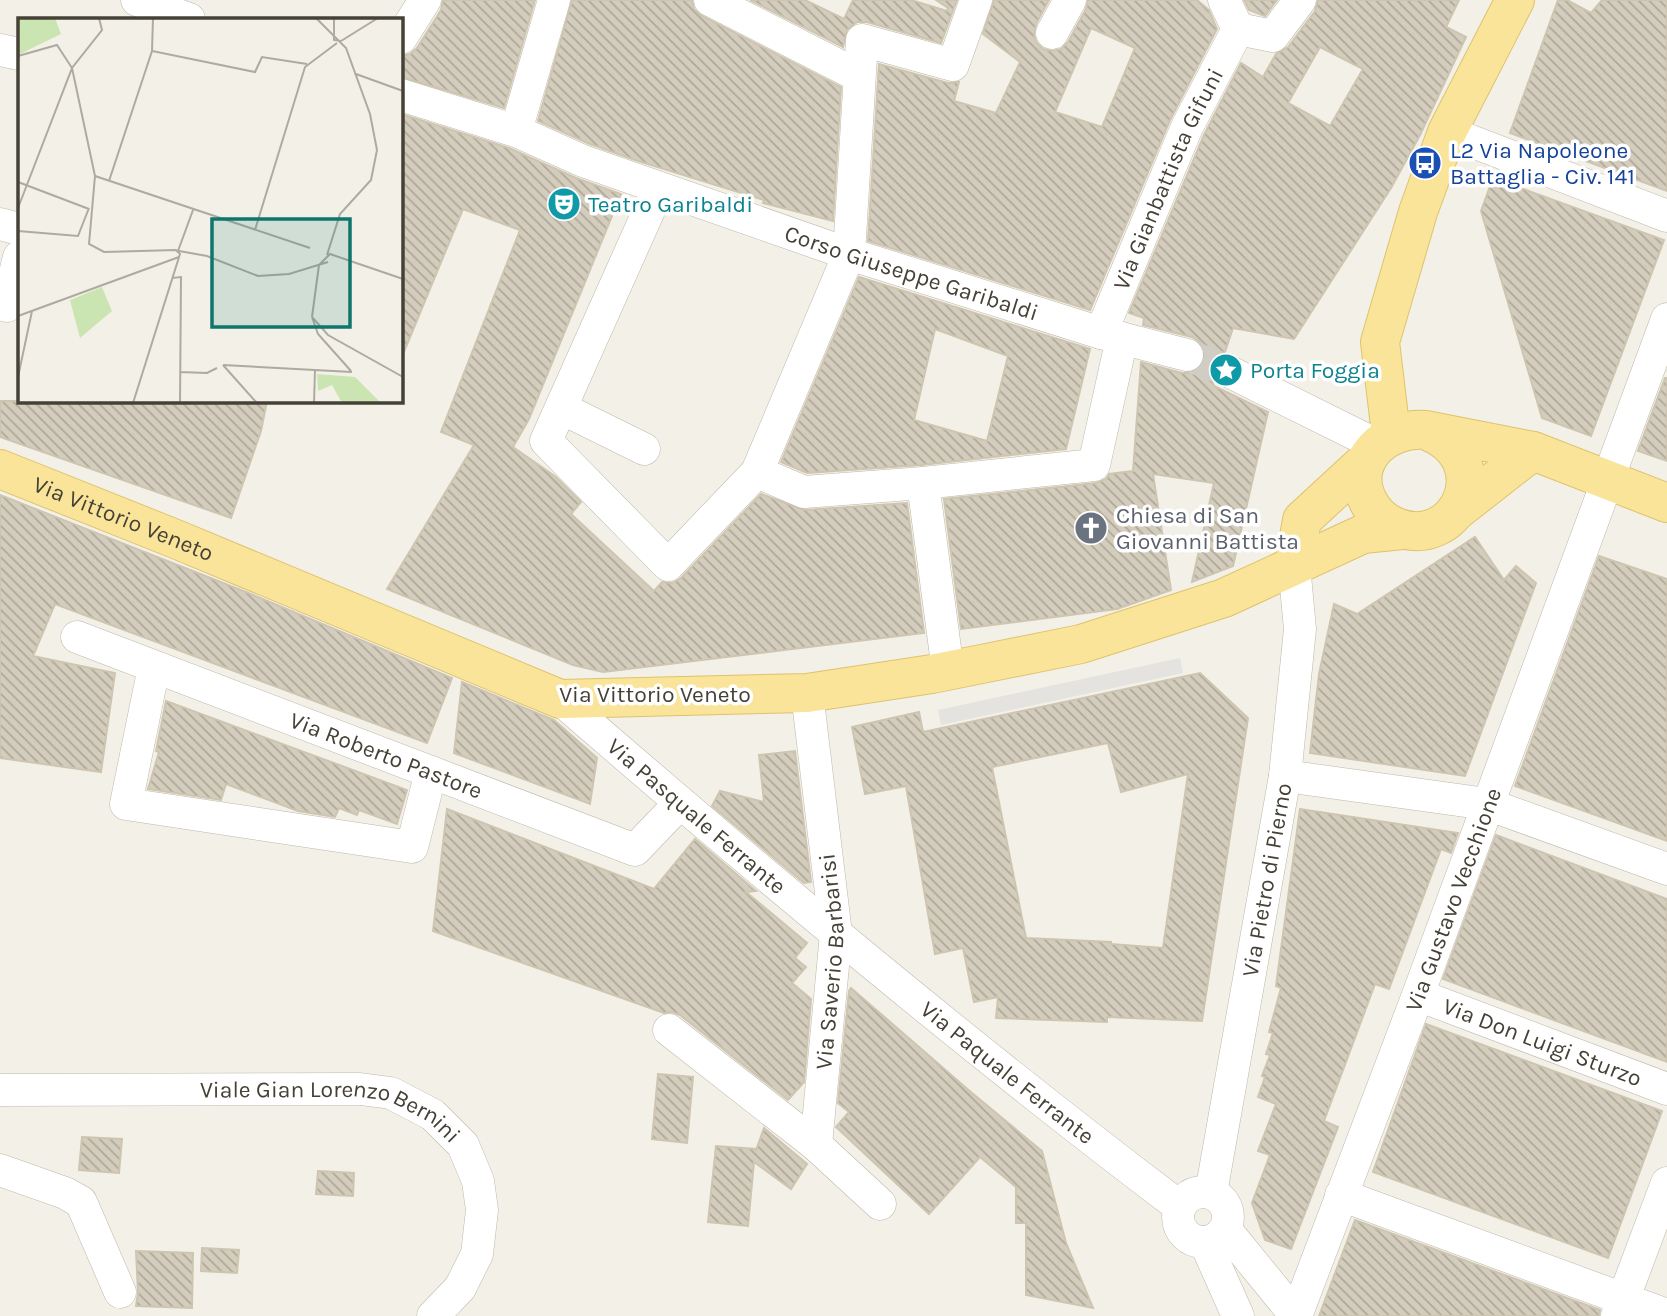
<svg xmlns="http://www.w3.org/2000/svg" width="1667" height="1316" viewBox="0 0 1667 1316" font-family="Karla,sans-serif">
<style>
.parking{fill:#e4e3df}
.building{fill:url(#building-back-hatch);stroke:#cec5b1;stroke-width:2;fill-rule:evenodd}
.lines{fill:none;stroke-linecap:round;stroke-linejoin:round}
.minor-tunnel{stroke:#d0cdc5;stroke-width:32;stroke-dasharray:32 16;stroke-linecap:butt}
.minor-casing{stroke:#beb8aa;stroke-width:33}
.major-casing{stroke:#dec36b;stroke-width:40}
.minor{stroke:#fff;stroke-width:32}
.major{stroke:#f9e49a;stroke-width:38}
.labels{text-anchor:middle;stroke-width:7;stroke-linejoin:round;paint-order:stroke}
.transit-label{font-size:23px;fill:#164399;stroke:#fff;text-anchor:start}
.street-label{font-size:23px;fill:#464137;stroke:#fff}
.culture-label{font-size:23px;fill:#0d838f;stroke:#fff;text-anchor:start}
.worship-label{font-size:23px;fill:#5b616d;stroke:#fff;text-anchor:start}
.inset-road{fill:none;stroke:#aeaaa1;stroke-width:2}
.view{fill:#0f766e;fill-opacity:0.15;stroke:#0f766e;stroke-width:3.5}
.inset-edge{fill:none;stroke:#464137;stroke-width:3.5}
</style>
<defs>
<pattern id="building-back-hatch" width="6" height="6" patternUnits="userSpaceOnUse" patternTransform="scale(1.75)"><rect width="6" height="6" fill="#d4cdbd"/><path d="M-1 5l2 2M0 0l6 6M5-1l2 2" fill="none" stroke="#aea89a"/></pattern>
</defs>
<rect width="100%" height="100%" fill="#f3f0e8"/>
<path class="parking" d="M 1180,658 L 1183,673 L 941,725 L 938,710 Z"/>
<g class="building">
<path d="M 443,0 L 535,0 L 504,108 L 401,77 L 401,56 L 410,54 L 417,48 L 441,10 Z"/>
<path d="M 572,0 L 692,0 L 694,9 L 702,16 L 841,87 L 833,221 L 763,203 L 764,200 L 635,160 L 590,144 L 538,121 Z"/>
<path d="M 750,0 L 805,0 L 844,19 L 853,0 L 911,0 L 947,11 L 948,8 L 936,0 L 957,0 L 941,43 L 867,22 L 857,22 L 847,30 L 843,47 Z"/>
<path d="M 994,0 L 1049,0 L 1036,24 L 1034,34 L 1036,42 L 1043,49 L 1052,51 L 1061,49 L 1068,42 L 1086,9 L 1088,0 L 1197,0 L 1209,10 L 1217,29 L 1170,120 L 1090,310 L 868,241 L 879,64 L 948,83 L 959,82 L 954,101 L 996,113 L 1020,62 L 983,34 ZM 1091,28 L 1135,48 L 1102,127 L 1055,112 Z"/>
<path d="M 1244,0 L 1277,0 L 1265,16 L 1249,10 Z"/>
<path d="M 1318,0 L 1459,0 L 1446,27 L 1466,37 L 1420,135 L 1391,188 L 1294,339 L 1233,328 L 1225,352 L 1215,355 L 1209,362 L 1208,372 L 1214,386 L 1268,412 L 1233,566 L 1192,582 L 1214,483 L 1153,474 L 1171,590 L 1117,609 L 961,629 L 944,499 L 1096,483 L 1106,479 L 1109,474 L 1133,471 L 1141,362 L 1182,373 L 1191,373 L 1201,367 L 1205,360 L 1205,351 L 1200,342 L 1192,337 L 1143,325 L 1144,318 L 1129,313 L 1204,135 L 1241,63 L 1263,77 L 1276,54 L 1288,47 L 1315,11 ZM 1320,47 L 1363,69 L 1330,126 L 1288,103 Z"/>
<path d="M 1558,0 L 1567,0 L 1591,13 L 1602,0 L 1667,0 L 1667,191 L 1510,133 Z"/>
<path d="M 401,114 L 509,148 L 576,178 L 621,194 L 529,419 L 513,447 L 556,477 L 581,502 L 571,514 L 654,591 L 662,582 L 672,583 L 681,578 L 761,494 L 805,510 L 907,503 L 924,633 L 603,672 L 573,665 L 387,589 L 474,445 L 441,432 L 520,230 L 463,209 L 401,359 Z"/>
<path d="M 1493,178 L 1664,240 L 1591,436 L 1542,418 L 1481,211 Z"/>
<path d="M 859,277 L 1090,349 L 1066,449 L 921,465 L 807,473 L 781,462 ZM 935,329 L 1008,356 L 987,441 L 914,420 Z"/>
<path d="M 1665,378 L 1667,378 L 1667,461 L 1638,451 Z"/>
<path d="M 0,401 L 267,401 L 261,431 L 231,518 L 0,437 Z"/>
<path d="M 0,495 L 246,592 L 452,678 L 427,743 L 55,604 L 33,656 L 115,673 L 101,772 L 0,758 Z"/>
<path d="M 1475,537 L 1504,580 L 1516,566 L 1536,583 L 1465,776 L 1310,753 L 1319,674 L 1334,604 L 1357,614 Z"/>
<path d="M 1599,556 L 1667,579 L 1667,841 L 1515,786 Z"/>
<path d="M 1200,673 L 1248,718 L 1202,1021 L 1107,1017 L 1107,1022 L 996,1018 L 998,997 L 974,1002 L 963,948 L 935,954 L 906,786 L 865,794 L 852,727 L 919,712 L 923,732 ZM 1108,743 L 1121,792 L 1188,774 L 1163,948 L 1111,944 L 1111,942 L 1026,938 L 992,767 Z"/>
<path d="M 462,682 L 554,720 L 597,758 L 590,804 L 454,753 Z"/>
<path d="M 166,701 L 407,790 L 397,824 L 359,810 L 357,815 L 339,808 L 335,817 L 298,811 L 226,784 L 221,800 L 148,789 L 159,752 L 156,751 Z"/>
<path d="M 795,751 L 811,882 L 804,883 L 712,806 L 720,791 L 764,802 L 759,755 Z"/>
<path d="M 447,809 L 654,889 L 695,839 L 756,891 L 746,892 L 807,943 L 795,958 L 806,967 L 792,983 L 811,999 L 804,1082 L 788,1100 L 680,1015 L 672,1012 L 664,1013 L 433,931 Z"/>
<path d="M 1300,809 L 1458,833 L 1451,853 L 1441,849 L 1389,989 L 1375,984 L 1324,1121 L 1338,1127 L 1291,1249 L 1265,1240 L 1252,1203 L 1270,1155 L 1258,1151 L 1276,1104 L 1258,1097 L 1265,1077 L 1262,1076 L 1270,1055 L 1266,1054 L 1273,1033 L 1269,1032 L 1281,988 L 1276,986 Z"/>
<path d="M 1496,835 L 1667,899 L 1667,1062 L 1443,979 Z"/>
<path d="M 851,988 L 972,1093 L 1042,1151 L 1066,1243 L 1093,1308 L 1026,1295 L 1026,1223 L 1016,1223 L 1016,1187 L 980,1157 L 929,1214 L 836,1127 L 849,1112 L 838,1103 L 849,991 Z"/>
<path d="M 1426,1024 L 1662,1111 L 1608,1258 L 1373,1172 Z"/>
<path d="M 658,1074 L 693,1077 L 687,1143 L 652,1139 Z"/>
<path d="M 764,1128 L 807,1164 L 791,1189 L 754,1162 L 748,1226 L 708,1222 L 716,1146 L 756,1149 L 755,1153 Z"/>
<path d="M 82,1137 L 122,1139 L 119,1173 L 79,1170 Z"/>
<path d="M 318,1171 L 354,1173 L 353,1196 L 316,1194 Z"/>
<path d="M 1355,1220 L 1600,1310 L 1599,1316 L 1319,1316 Z"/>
<path d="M 202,1248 L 239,1250 L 237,1273 L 201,1271 Z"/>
<path d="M 136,1251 L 193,1253 L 192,1308 L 136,1306 L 138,1293 Z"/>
</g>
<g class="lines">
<path class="minor-tunnel" d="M 1187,355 L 1226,370"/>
<defs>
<g id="minor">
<path d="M 137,0 L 189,19"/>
<path d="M 710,0 L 859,76"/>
<path d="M 1224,0 L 1238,29"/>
<path d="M 1238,29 L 1273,36 L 1300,0"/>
<path d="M 1052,33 L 1070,0"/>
<path d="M 401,38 L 425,0"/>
<path d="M 0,50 L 19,54"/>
<path id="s1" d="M 401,95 L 516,131 L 583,161 L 849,254 L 1101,333 L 1187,355"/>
<path d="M 516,131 L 554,0"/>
<path d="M 1447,132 L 1667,216"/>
<path d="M 659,188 L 546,441 L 668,565 L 757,472 L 849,254 L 862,40 L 953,65 L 976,0"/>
<path d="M 0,224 L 19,229"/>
<path d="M 7,306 L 19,257"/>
<path id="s2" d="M 1101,333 L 1187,127 L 1238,29"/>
<path d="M 1226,370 L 1377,445"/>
<path d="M 561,408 L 644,449"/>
<path d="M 757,472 L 804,492 L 923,483 L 948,671"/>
<path d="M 923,483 L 1094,465 L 1122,338"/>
<path id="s3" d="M 77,637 L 635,850 L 680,803"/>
<path d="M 154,667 L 126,804 L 412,847 L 431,772"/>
<path id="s4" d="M 560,699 C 762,874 967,1046 1180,1207"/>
<path d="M 1285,776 L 1487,804 L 1667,869"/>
<path id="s5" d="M 1418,995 L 1667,1089"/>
<path id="s6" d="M 669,1030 L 816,1145 L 836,934 L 807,693"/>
<path id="s7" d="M 0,1090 L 360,1089 L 391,1093 L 433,1115 L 463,1145 L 478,1181 L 482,1210 L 477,1254 L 460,1288 L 433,1316"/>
<path d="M 816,1145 L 880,1204"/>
<path d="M 0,1170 L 65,1193 L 81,1202 L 120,1292"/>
<circle cx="1203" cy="1217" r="25"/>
<path id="s8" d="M 1211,1193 L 1285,776 L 1300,629 L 1294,565"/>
<path d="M 1341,1195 L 1667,1315"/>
<path id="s9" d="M 1226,1230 L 1296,1316 L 1418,995 L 1667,319"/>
<path d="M 1205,1242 L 1238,1316"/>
<path d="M 1617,1316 L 1667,1183"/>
</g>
<g id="major">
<path d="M 1425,430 C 1502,459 1457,554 1394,526 C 1382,521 1374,513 1368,501 C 1348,460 1386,427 1425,430 L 1533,451 L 1667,503"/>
<path d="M 1391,434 L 1380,342 L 1418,212 L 1447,132 L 1515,0"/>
<path id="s10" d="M 0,469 L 178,540 L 560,699 L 807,693 L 932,674 L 1081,644 L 1224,598 L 1363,534 L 1402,530"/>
<path d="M 1455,512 L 1533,451"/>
<path d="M 1294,565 L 1302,520 L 1367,460"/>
</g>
</defs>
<use href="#minor" class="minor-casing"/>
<use href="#major" class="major-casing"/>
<use href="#minor" class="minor"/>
<use href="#major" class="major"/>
</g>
<defs>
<symbol id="bus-disc" viewBox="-11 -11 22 22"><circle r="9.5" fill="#1a4fb4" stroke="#fff"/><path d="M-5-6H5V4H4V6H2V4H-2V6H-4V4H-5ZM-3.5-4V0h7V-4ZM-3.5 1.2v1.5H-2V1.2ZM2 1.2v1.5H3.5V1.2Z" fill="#fff"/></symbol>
<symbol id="theatre-disc" viewBox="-11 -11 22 22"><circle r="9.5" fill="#0f9aa8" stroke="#fff"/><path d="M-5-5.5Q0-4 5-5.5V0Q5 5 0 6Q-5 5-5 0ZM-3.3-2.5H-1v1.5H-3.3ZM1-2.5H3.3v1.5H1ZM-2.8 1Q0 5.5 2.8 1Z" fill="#fff"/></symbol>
<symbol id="sight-disc" viewBox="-11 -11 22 22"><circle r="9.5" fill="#0f9aa8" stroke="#fff"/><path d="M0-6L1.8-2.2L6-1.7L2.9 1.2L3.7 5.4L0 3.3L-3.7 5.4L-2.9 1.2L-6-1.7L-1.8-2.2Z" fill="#fff"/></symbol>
<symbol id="church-disc" viewBox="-11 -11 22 22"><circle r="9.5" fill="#6b7280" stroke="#fff"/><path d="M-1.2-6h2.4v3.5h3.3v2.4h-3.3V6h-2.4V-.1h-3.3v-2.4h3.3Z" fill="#fff"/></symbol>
</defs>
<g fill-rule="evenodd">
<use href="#bus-disc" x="1406" y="144" width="38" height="38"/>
<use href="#theatre-disc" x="545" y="185" width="38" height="38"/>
<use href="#sight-disc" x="1207" y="351" width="38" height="38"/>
<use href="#church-disc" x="1072" y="509" width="38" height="38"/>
</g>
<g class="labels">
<g class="transit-label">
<text x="1450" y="158">L2 Via Napoleone<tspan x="1450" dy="26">Battaglia - Civ. 141</tspan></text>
</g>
<g class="street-label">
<text dy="8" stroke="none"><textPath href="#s2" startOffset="168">Via Gianbattista Gifuni</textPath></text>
<text dy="8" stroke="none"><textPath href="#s1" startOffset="541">Corso Giuseppe Garibaldi</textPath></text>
<text dy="8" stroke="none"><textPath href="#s10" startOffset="133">Via Vittorio Veneto</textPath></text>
<text x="655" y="702">Via Vittorio Veneto</text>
<text dy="8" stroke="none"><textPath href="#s3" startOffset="331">Via Roberto Pastore</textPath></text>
<text dy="8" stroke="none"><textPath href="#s4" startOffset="180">Via Pasquale Ferrante</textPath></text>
<text dy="8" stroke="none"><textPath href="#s8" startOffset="318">Via Pietro di Pierno</textPath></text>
<text dy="8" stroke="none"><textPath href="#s9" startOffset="556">Via Gustavo Vecchione</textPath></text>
<text dy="8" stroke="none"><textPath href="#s6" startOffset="371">Via Saverio Barbarisi</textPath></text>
<text dy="8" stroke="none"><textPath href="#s5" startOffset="133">Via Don Luigi Sturzo</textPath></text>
<text dy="8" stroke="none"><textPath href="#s4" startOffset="583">Via Paquale Ferrante</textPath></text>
<text dy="8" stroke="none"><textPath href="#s7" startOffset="336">Viale Gian Lorenzo Bernini</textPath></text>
</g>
<g class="culture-label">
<text x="588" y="212">Teatro Garibaldi</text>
<text x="1250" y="378">Porta Foggia</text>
</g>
<g class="worship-label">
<text x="1116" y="523">Chiesa di San<tspan x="1116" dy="26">Giovanni Battista</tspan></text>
</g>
</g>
<g transform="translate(18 18)">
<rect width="385" height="385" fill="#f3f0e8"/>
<path d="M 299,356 L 337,359 L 363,385 L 324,385 L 314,367 L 300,373 Z" fill="#cbe5b2"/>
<path d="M 0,0 L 37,0 L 43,16 L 0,37 Z" fill="#cbe5b2"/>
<path d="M 84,269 L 94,293 L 62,320 L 52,282 Z" fill="#cbe5b2"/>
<path class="inset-road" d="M 81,0 L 84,12 L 54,50 L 77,158 L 71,226 L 86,234 L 158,232 L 162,236 L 115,385M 135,0 L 134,33 L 237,54 L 244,39 L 289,46M 298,0 L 328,30 L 352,96 L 359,132 L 353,162 L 322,196 L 309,237M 316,0 L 316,22 L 323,23M 323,23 L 360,0M 0,38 L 39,27 L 54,50 L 0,190M 338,56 L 385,73M 77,158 L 292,230M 91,163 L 134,33M 0,164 L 71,191M 237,212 L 287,49 L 319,25M 0,213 L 60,218 L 71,190M 160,233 L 175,192M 161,233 L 189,238 L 240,258 L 271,256 L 310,244M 301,247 L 312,236 L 385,261M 154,260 L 163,259 L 162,385M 0,298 L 161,239M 294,299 L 310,317 L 385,359M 294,299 L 300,316 L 333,353M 294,299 L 301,247M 205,347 L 334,354M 205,347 L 239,385M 162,354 L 189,355 L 199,350M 0,359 L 14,293M 296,385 L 297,352"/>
<path class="view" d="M 194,201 L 332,201 L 332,309 L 194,309 Z"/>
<rect width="385" height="385" class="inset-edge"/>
</g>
</svg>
